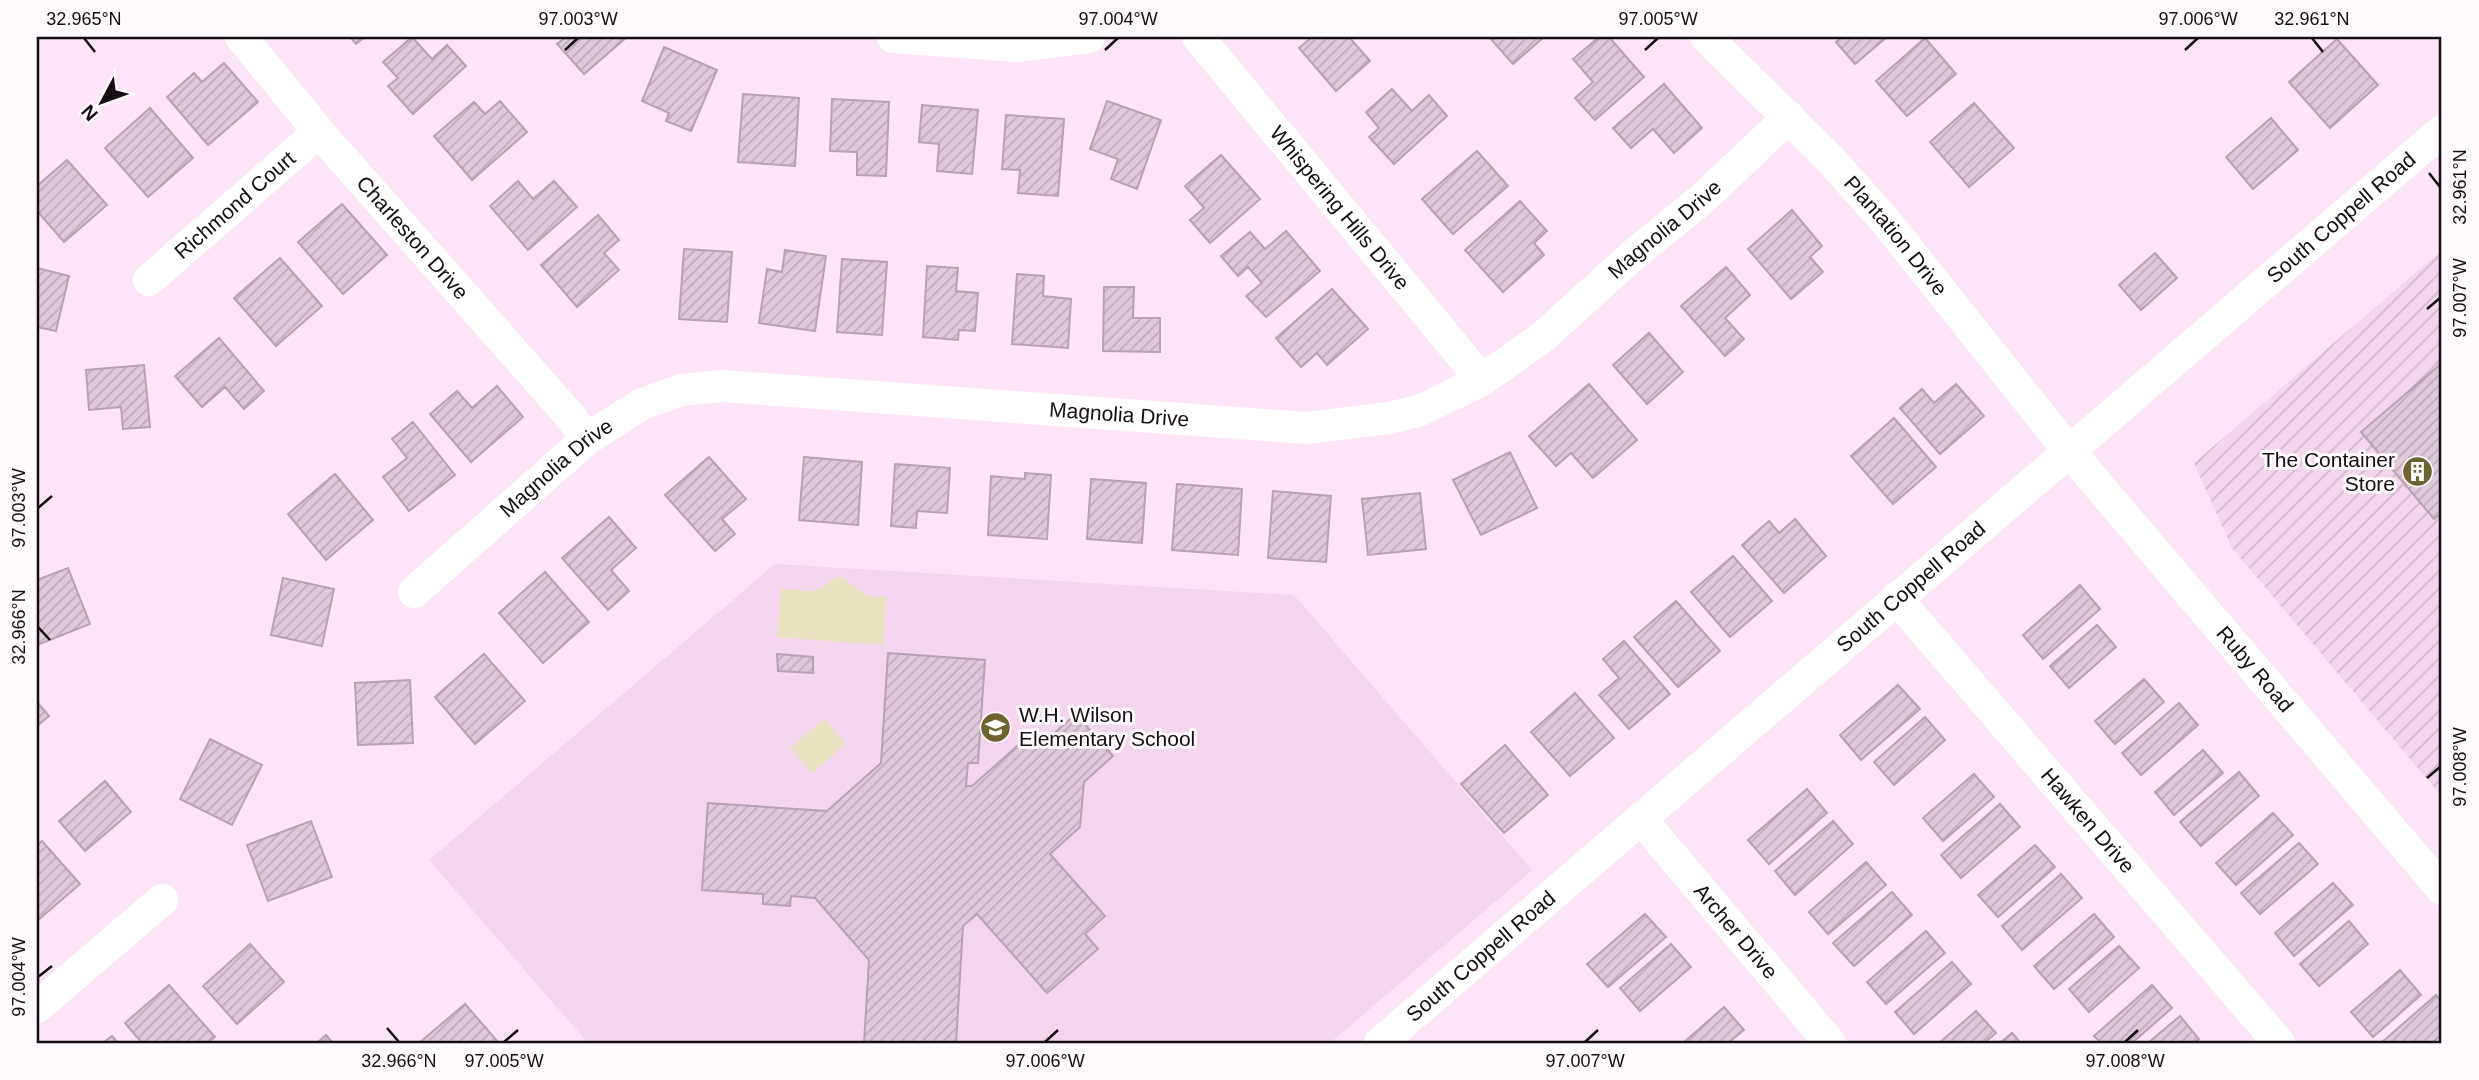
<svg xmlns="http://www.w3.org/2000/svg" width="2479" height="1080" viewBox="0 0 2479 1080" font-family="Arial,sans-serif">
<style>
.built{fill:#f3d6ed}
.industrial{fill:url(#industrial-furrows)}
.green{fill:#e5e0bf}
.building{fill:url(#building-hatch);stroke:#b7a2b2;stroke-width:2}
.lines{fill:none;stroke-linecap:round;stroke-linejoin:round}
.minor{stroke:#fff;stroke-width:32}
.ticks{fill:none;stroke:#140d12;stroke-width:2.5}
.labels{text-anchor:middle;stroke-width:6;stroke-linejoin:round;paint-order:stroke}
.street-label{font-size:21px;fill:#140d12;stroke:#fef9fd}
.poi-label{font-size:21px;fill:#140d12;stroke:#fef9fd;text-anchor:end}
.neatline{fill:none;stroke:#140d12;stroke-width:2.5}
.ticks-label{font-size:18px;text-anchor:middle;fill:#140d12}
</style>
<defs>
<pattern id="industrial-furrows" width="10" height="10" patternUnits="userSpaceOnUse" patternTransform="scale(1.75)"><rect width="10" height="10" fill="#f3d6ed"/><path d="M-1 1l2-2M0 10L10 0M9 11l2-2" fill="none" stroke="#cfb6ca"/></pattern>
<pattern id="building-hatch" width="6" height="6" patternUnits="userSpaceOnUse" patternTransform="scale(1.75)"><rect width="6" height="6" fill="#dfc9da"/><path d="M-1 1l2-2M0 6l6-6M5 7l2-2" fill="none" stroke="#beabba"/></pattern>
</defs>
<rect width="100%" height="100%" fill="#fde5f7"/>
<path class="built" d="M 775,564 L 1294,595 L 1532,870 L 1330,1043 L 588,1043 L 429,860 Z"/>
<path class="industrial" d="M 2442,250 L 2442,797 L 2232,548 L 2194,463 Z"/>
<g class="green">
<path d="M 839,576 L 868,596 L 886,597 L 883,645 L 777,637 L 781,589 L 815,591 Z"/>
<path d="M 824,719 L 846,744 L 812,773 L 790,748 Z"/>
</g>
<g class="building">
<path d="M 350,37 L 365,37 L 356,44 Z"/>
<path d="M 412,37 L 432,59 L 447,45 L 466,66 L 413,114 L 388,86 L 398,78 L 383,62 Z"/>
<path d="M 566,37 L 627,37 L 584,74 L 557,44 Z"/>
<path d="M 1312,37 L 1349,37 L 1370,61 L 1336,91 L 1299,48 Z"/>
<path d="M 1489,37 L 1544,37 L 1513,64 Z"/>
<path d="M 1599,37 L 1609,37 L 1644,77 L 1595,120 L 1575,98 L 1593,82 L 1573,59 Z"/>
<path d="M 1842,37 L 1887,37 L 1855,64 L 1836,42 Z"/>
<path d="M 1925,38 L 1956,74 L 1907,116 L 1876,81 Z"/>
<path d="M 2337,39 L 2378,85 L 2330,128 L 2289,82 Z"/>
<path d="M 664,47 L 717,70 L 691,131 L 666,121 L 669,113 L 642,101 Z"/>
<path d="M 224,63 L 258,102 L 208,145 L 167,97 L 194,73 L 202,82 Z"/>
<path d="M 1664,84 L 1702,128 L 1674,153 L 1653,129 L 1631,148 L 1613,128 Z"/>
<path d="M 1392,89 L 1412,111 L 1429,95 L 1447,116 L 1394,164 L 1369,137 L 1379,128 L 1366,112 Z"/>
<path d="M 743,94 L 799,98 L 795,166 L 738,162 Z"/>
<path d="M 832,99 L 889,102 L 886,176 L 857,175 L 857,152 L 830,151 Z"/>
<path d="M 500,101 L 527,132 L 472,180 L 434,136 L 474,102 L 485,114 Z"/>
<path d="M 1107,101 L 1161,120 L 1137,189 L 1111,179 L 1118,159 L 1090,149 Z"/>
<path d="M 1974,103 L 2014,148 L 1969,187 L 1930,142 Z"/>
<path d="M 922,105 L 978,110 L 972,174 L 937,171 L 939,144 L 919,142 Z"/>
<path d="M 150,108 L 193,158 L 148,197 L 105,148 Z"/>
<path d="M 1006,115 L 1064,119 L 1058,196 L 1018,193 L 1020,170 L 1002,169 Z"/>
<path d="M 2271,118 L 2298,150 L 2253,189 L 2226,157 Z"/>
<path d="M 1477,151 L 1508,186 L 1453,234 L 1422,199 Z"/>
<path d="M 1221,155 L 1260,199 L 1210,243 L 1190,220 L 1204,208 L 1185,186 Z"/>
<path d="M 67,160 L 107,205 L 64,242 L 37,211 L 37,186 Z"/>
<path d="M 518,181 L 533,199 L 554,181 L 577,207 L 528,250 L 490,206 Z"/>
<path d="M 1520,201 L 1547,231 L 1534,243 L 1544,255 L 1503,292 L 1465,250 Z"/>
<path d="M 342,204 L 387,255 L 343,294 L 298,242 Z"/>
<path d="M 1792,210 L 1822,246 L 1810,257 L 1823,272 L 1791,299 L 1748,249 Z"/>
<path d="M 598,215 L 619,240 L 604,253 L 619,270 L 577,307 L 541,265 Z"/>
<path d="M 1286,231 L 1320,271 L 1266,317 L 1246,296 L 1262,283 L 1248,267 L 1238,276 L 1221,256 L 1250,232 L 1265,249 Z"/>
<path d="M 684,249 L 732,252 L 727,322 L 679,319 Z"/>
<path d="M 785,250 L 826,256 L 815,331 L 759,323 L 767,269 L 782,272 Z"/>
<path d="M 2155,253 L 2177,278 L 2141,310 L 2119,285 Z"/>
<path d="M 280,258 L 322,306 L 276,346 L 234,298 Z"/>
<path d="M 842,259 L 887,262 L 882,335 L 837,332 Z"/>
<path d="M 927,266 L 958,268 L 956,291 L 978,293 L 975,331 L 959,330 L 958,340 L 923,337 Z"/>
<path d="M 1726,267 L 1750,295 L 1725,318 L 1744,339 L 1725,356 L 1681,306 Z"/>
<path d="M 37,268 L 69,276 L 56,331 L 37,327 Z"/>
<path d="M 1017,274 L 1044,276 L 1043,296 L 1071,299 L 1068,348 L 1012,344 Z"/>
<path d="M 1104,287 L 1134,287 L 1133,318 L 1160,318 L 1160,352 L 1103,351 Z"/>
<path d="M 1332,289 L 1368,329 L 1327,365 L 1317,353 L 1301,367 L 1276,338 Z"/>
<path d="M 1649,333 L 1683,372 L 1647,404 L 1613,365 Z"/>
<path d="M 219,338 L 264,391 L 244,409 L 225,387 L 202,407 L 175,376 Z"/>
<path d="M 2442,363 L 2442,513 L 2434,519 L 2361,432 Z"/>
<path d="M 144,365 L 150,427 L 123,429 L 121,407 L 89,410 L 86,370 Z"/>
<path d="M 1589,384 L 1637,440 L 1593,478 L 1571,453 L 1556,466 L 1529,436 Z"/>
<path d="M 1956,384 L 1984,416 L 1940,454 L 1900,408 L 1922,389 L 1934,403 Z"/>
<path d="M 497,386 L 523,417 L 471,462 L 430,414 L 457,391 L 472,408 Z"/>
<path d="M 1894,418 L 1936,467 L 1893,504 L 1851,456 Z"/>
<path d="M 413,422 L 455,475 L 409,511 L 383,477 L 407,458 L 392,439 Z"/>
<path d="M 1510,452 L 1537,508 L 1481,535 L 1453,480 Z"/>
<path d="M 709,457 L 746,499 L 722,519 L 735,534 L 715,551 L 665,495 Z"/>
<path d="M 804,457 L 862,462 L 858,525 L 799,520 Z"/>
<path d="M 895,464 L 950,468 L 947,513 L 917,511 L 916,528 L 891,526 Z"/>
<path d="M 1025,473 L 1051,475 L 1047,539 L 988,535 L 991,476 L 1025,479 Z"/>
<path d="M 335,474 L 373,520 L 326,560 L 288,514 Z"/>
<path d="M 1091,479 L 1146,483 L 1142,543 L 1087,539 Z"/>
<path d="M 1177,484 L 1242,489 L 1238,555 L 1172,550 Z"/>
<path d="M 1273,491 L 1331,496 L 1326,562 L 1268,558 Z"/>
<path d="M 1420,493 L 1426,549 L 1368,555 L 1362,499 Z"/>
<path d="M 609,517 L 636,548 L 611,570 L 629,591 L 608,610 L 562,558 Z"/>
<path d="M 1795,519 L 1826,556 L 1784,593 L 1742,545 L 1769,521 L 1779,533 Z"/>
<path d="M 1733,556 L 1772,601 L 1730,637 L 1691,592 Z"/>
<path d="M 68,568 L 90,624 L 37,645 L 37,580 Z"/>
<path d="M 545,572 L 589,622 L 543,663 L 499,613 Z"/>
<path d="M 283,578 L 334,589 L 322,646 L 271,635 Z"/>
<path d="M 2080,585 L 2100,609 L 2043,659 L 2023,635 Z"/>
<path d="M 1676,601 L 1720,651 L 1678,687 L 1634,637 Z"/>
<path d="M 2097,625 L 2116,647 L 2069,688 L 2050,666 Z"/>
<path d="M 1624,641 L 1670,694 L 1629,729 L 1599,695 L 1619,678 L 1603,659 Z"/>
<path d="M 888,653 L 985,660 L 978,763 L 968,763 L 966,786 L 972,786 L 1032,733 L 1042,744 L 1076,714 L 1113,756 L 1084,782 L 1080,827 L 1050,854 L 1105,916 L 1085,934 L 1098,949 L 1047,993 L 977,914 L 963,926 L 956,1043 L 864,1043 L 869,960 L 815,898 L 791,896 L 790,906 L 763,904 L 763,894 L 702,890 L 708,803 L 827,811 L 881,763 Z"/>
<path d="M 484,654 L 525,701 L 475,744 L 435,697 Z"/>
<path d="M 777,654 L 813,657 L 813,673 L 778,671 Z"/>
<path d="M 2144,679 L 2164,702 L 2115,744 L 2095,721 Z"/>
<path d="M 410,680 L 413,743 L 358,745 L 355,683 Z"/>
<path d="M 1898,685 L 1920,709 L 1861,760 L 1840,735 Z"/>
<path d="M 1575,693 L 1614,738 L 1570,776 L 1531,732 Z"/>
<path d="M 37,702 L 49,716 L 37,726 Z"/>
<path d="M 2179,703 L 2198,725 L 2141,775 L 2122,753 Z"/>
<path d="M 1925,717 L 1945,740 L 1894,785 L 1874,762 Z"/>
<path d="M 210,739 L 262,765 L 232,825 L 180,799 Z"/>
<path d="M 1505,745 L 1548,795 L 1504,833 L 1461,784 Z"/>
<path d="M 2203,750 L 2223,773 L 2174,815 L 2155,792 Z"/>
<path d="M 2239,772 L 2259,796 L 2201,846 L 2180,822 Z"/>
<path d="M 1974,774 L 1994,797 L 1943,841 L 1923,818 Z"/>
<path d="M 105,781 L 131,812 L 85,851 L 59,821 Z"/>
<path d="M 1807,789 L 1827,813 L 1769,864 L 1748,840 Z"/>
<path d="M 2000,804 L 2020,827 L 1961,878 L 1941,855 Z"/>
<path d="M 2273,813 L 2293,835 L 2236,885 L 2216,863 Z"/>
<path d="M 311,821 L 332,877 L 268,901 L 247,845 Z"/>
<path d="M 1833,821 L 1853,844 L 1795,895 L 1775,871 Z"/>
<path d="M 42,841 L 80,884 L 37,921 L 37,846 Z"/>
<path d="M 2299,843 L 2318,864 L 2260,914 L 2241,893 Z"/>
<path d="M 2035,845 L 2055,867 L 1998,917 L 1978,895 Z"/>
<path d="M 1866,862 L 1886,885 L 1828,934 L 1809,912 Z"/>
<path d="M 2061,874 L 2082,898 L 2022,950 L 2002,926 Z"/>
<path d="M 2333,883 L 2353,905 L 2294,956 L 2275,933 Z"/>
<path d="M 1892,892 L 1912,915 L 1854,966 L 1833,943 Z"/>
<path d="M 1645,914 L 1666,937 L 1608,987 L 1587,964 Z"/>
<path d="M 2094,914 L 2114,937 L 2054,989 L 2034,966 Z"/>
<path d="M 2349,921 L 2368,944 L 2319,986 L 2300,964 Z"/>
<path d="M 1926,931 L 1945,953 L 1886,1004 L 1867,982 Z"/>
<path d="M 250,944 L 284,982 L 237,1024 L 203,986 Z"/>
<path d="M 1671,944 L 1691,967 L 1640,1011 L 1620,988 Z"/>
<path d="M 2119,946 L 2139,968 L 2089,1012 L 2069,989 Z"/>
<path d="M 1952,962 L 1971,984 L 1914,1034 L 1895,1012 Z"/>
<path d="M 2400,970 L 2421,995 L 2373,1037 L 2351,1012 Z"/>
<path d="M 169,985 L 215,1037 L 208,1043 L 142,1043 L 125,1023 Z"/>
<path d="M 2152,985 L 2172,1008 L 2132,1043 L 2101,1043 L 2094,1036 Z"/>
<path d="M 2436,995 L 2442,1002 L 2442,1034 L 2432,1043 L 2381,1043 Z"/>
<path d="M 465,1004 L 499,1043 L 419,1043 Z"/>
<path d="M 1724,1007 L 1744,1030 L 1728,1043 L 1683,1043 Z"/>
<path d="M 1976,1011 L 1996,1033 L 1984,1043 L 1939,1043 Z"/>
<path d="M 2180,1016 L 2199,1039 L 2194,1043 L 2148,1043 Z"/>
<path d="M 2012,1033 L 2021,1043 L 2000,1043 Z"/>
<path d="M 326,1035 L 333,1043 L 317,1043 Z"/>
<path d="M 112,1036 L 118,1043 L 103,1043 Z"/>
</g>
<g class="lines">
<g class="minor">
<path id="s1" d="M 241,37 L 319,132 L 570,416 L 587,439"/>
<path d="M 893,37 L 1017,46 L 1089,37"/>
<path id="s2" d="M 1198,37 L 1482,380"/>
<path id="s3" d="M 1706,37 L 1831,160 L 1887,223 L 2068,450 L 2442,889"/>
<path id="s4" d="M 149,280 L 319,132"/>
<path id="s5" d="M 414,592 L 587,439 L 642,404 L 681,390 L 722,386 L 1306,428 L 1390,418 L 1421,410 L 1482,380 L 1544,336 L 1631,257 L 1702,199 L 1789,117"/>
<path id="s6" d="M 1896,598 L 2279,1043"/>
<path id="s7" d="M 1641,819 L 1830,1043"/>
<path d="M 37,1007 L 162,900"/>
<path id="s8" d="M 1380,1043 L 2442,131"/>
</g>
</g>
<path class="ticks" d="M 84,38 L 95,52M 2312,38 L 2323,52M 565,50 L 578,38M 1105,50 L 1118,38M 1645,50 L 1658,38M 2185,50 L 2198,38M 2429,173 L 2440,187M 2427,309 L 2440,298M 38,508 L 52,496M 38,627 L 50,640M 2427,778 L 2440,767M 38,977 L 52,966M 387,1028 L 399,1042M 504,1042 L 518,1030M 1045,1042 L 1058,1030M 1585,1042 L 1598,1030M 2125,1042 L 2138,1030"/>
<defs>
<symbol id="building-disc" viewBox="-11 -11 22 22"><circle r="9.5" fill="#6d6431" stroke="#fef9fd"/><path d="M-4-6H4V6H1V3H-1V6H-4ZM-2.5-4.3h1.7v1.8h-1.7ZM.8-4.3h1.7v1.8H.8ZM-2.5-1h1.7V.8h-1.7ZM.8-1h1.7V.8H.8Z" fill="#fff"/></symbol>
<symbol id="school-disc" viewBox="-11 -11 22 22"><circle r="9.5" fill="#6d6431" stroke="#fef9fd"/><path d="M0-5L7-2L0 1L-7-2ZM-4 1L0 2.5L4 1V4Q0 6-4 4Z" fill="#fff"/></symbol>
</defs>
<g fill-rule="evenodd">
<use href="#building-disc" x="2400" y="454" width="35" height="35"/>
<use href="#school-disc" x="978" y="710" width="35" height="35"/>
</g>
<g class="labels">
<g class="street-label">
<text dy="7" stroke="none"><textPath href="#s4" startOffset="114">Richmond Court</textPath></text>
<text dy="7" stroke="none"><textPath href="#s2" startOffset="222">Whispering Hills Drive</textPath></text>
<text dy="7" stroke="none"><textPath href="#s8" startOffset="1267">South Coppell Road</textPath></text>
<text dy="7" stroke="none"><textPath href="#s5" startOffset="1386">Magnolia Drive</textPath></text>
<text dy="7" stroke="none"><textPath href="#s3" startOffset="275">Plantation Drive</textPath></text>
<text dy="7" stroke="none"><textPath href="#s1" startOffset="264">Charleston Drive</textPath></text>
<text dy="7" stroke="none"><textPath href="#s5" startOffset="777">Magnolia Drive</textPath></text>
<text dy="7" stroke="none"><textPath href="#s5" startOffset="189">Magnolia Drive</textPath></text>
<text dy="7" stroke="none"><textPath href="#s8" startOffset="700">South Coppell Road</textPath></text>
<text dy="7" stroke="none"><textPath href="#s3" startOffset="838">Ruby Road</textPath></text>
<text dy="7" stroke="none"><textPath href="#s6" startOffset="294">Hawken Drive</textPath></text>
<text dy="7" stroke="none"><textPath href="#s7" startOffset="147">Archer Drive</textPath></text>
<text dy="7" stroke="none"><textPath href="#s8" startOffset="133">South Coppell Road</textPath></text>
</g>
<g class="poi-label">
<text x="2395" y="467">The Container<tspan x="2395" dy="24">Store</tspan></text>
<text x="1019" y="722" text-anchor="start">W.H. Wilson<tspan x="1019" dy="24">Elementary School</tspan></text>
</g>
</g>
<rect width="2479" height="1080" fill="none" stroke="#fef9fd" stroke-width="77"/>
<g transform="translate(102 102) rotate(229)" stroke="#fef9fd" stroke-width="5" paint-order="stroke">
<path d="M0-5L12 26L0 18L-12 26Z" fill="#140d12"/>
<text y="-10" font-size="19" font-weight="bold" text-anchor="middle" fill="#140d12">N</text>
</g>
<rect x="38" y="38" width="2402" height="1004" class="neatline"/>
<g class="ticks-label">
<text x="84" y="25">32.965°N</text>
<text x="578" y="25">97.003°W</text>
<text x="1118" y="25">97.004°W</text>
<text x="1658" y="25">97.005°W</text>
<text x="2198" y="25">97.006°W</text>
<text x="2312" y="25">32.961°N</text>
<text transform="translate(2460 187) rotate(-90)" y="6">32.961°N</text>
<text transform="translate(2460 298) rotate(-90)" y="6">97.007°W</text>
<text transform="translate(19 508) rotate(-90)" y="6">97.003°W</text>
<text transform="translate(19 627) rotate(-90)" y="6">32.966°N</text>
<text transform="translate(2460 767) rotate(-90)" y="6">97.008°W</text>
<text transform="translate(19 977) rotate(-90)" y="6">97.004°W</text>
<text x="399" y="1067">32.966°N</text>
<text x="504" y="1067">97.005°W</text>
<text x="1045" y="1067">97.006°W</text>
<text x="1585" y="1067">97.007°W</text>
<text x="2125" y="1067">97.008°W</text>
</g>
</svg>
